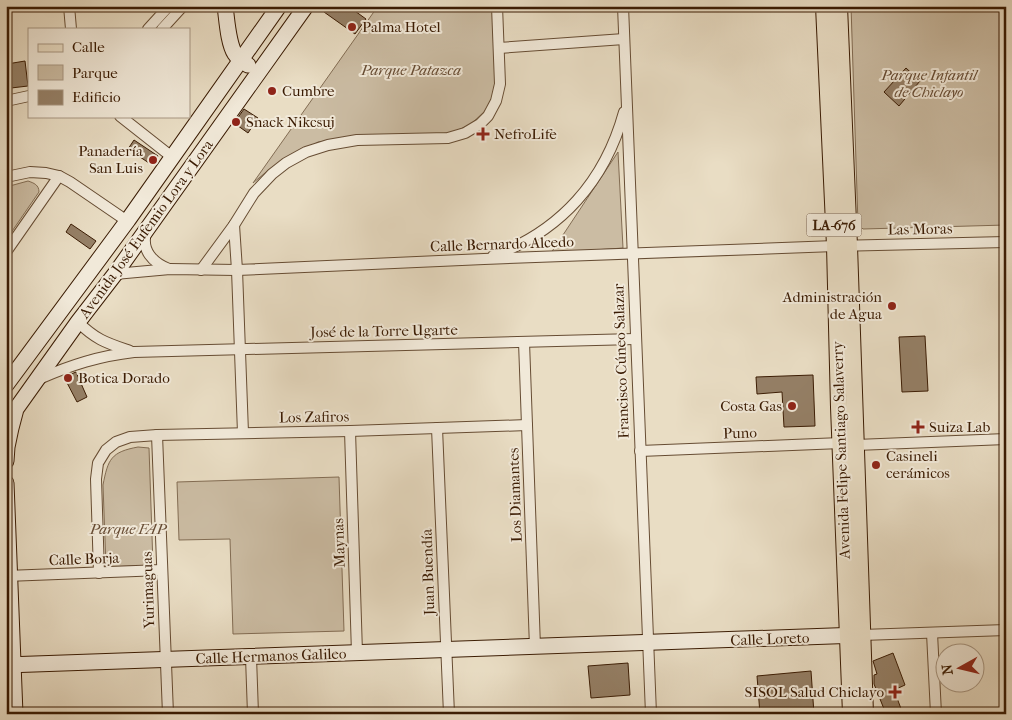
<svg xmlns="http://www.w3.org/2000/svg" width="1012" height="720" viewBox="0 0 1012 720" font-family="'IM FELL French Canon',serif">
<style>
.green{fill:#cbbca3;stroke:#826c53}
.building{fill:#958067;stroke:#3a1b03}
.lines{fill:none;stroke-linecap:round;stroke-linejoin:round}
.street-casing{stroke:#664c33;stroke-width:12}
.secondary-casing{stroke:#3a1b03;stroke-width:17}
.primary-casing{stroke:#3a1b03;stroke-width:18}
.street{stroke:#f1e9d9;stroke-width:10}
.secondary{stroke:#f1e9d9;stroke-width:15}
.primary{stroke:#e9ddc4;stroke-width:16}
.poi-dot{fill:#8f2418;stroke:#f1e9d9;stroke-width:2}
.labels{text-anchor:middle;stroke-width:4;stroke-linejoin:round;paint-order:stroke}
.shield{fill:#f1e9d9;stroke:#715943;stroke-width:1}
.shield-label{font-size:14px;font-weight:bold;fill:#3a1b03}
.poi-label{font-size:15px;fill:#3a1b03;stroke:#f1e9d9;text-anchor:start}
.park-label{font-size:15px;font-style:italic;fill:#664b33;stroke:#f1e9d9}
.street-label{font-size:15px;fill:#3a1b03;stroke:#f1e9d9}
</style>
<rect width="100%" height="100%" fill="#e9ddc4"/>
<filter id="stains"><feTurbulence type="fractalNoise" baseFrequency=".004" numOctaves="4"/><feColorMatrix values="0 0 0 0 .2 0 0 0 0 .09 0 0 0 0 .02 0 0 0 .5 -.17"/></filter>
<radialGradient id="worn" r=".72"><stop offset=".6" stop-color="#630" stop-opacity="0"/><stop offset="1" stop-color="#630" stop-opacity=".3"/></radialGradient>
<g class="green">
<path d="M 378,6 L 493,6 L 496,78 L 492,98 L 485,111 L 471,124 L 454,132 L 440,134 L 358,137 L 318,142 L 271,168 L 253,183 Z"/>
<path d="M 851,6 L 1006,6 L 1006,225 L 863,229 L 858,224 Z"/>
<path d="M 618,152 L 623,248 L 551,253 Z"/>
<path d="M 28,181 C 34,183 39,185 39,192 L 6,240 L 6,187 Z"/>
<path d="M 138,447 L 149,448 L 153,565 L 106,567 L 103,485 C 108,459 111,452 138,447 Z"/>
<path d="M 339,477 L 344,631 L 233,634 L 230,539 L 179,540 L 177,482 Z"/>
</g>
<g class="building">
<path d="M 328,6 L 348,6 L 366,19 L 355,34 L 324,12 Z"/>
<path d="M 25,61 L 28,86 L 11,88 L 7,64 Z"/>
<path d="M 906,68 L 920,81 L 899,106 L 884,92 Z"/>
<path d="M 244,109 L 258,118 L 248,133 L 234,123 Z"/>
<path d="M 134,140 L 158,156 L 152,165 L 128,149 Z"/>
<path d="M 71,224 L 96,241 L 90,249 L 66,232 Z"/>
<path d="M 925,336 L 928,391 L 902,392 L 899,337 Z"/>
<path d="M 76,372 L 87,397 L 77,402 L 64,377 Z"/>
<path d="M 813,375 L 815,426 L 784,427 L 782,392 L 757,394 L 756,377 Z"/>
<path d="M 893,653 L 905,685 L 894,690 L 903,714 L 886,714 L 874,684 L 874,675 L 877,674 L 873,661 Z"/>
<path d="M 628,663 L 630,695 L 591,698 L 588,666 Z"/>
<path d="M 811,671 L 814,714 L 760,714 L 757,676 Z"/>
</g>
<g class="lines">
<defs>
<g id="street">
<path d="M 69,6 L 71,29"/>
<path d="M 623,6 L 651,714"/>
<path d="M 148,29 L 169,6"/>
<path d="M 162,29 L 183,6"/>
<path d="M 499,48 L 624,39"/>
<path d="M 6,101 L 29,96"/>
<path d="M 120,116 L 172,157"/>
<path d="M 6,177 L 30,172 L 46,173 L 59,176 L 70,182 L 127,221"/>
<path d="M 234,225 L 237,270 L 243,433"/>
<path d="M 146,233 C 141,250 153,263 169,269"/>
<path d="M 6,252 L 59,176"/>
<path d="M 493,256 C 561,231 605,181 624,112"/>
<path d="M 201,270 L 234,225 L 254,193 L 272,174 L 286,163 L 306,152 L 328,145 L 357,140 L 448,138 L 465,133 L 480,124 L 488,116 L 496,101 L 500,84 L 497,6"/>
<path d="M 115,274 L 170,269 L 237,270 L 484,259 L 835,246 L 1006,242"/>
<path d="M 78,322 C 96,340 107,343 130,351"/>
<path d="M 524,342 L 535,647"/>
<path d="M 39,379 C 71,365 99,356 134,352 L 635,339"/>
<path d="M 437,428 L 449,714"/>
<path d="M 350,431 L 357,653"/>
<path d="M 157,435 L 168,714"/>
<path d="M 856,445 L 1006,439"/>
<path d="M 640,451 L 841,443"/>
<path d="M 99,573 L 96,479 L 98,463 L 106,450 L 116,442 L 130,437 L 157,435 L 350,431 L 527,425"/>
<path d="M 6,576 L 162,570"/>
<path d="M 932,633 L 936,714"/>
<path d="M 862,635 L 1006,630"/>
<path d="M 251,657 L 253,714"/>
</g>
<g id="secondary">
<path d="M 225,6 C 227,20 228,43 235,54 C 238,59 243,62 248,65"/>
<path d="M 6,385 L 128,220 L 279,6"/>
<path d="M 6,461 L 7,447 L 11,428 L 16,409 L 78,322 L 115,274 L 306,6"/>
<path d="M 6,483 L 15,714"/>
<path d="M 6,665 L 859,635"/>
</g>
<g id="primary">
<path d="M 824,6 L 835,246 L 839,407 L 851,714"/>
<path d="M 839,6 L 849,246 L 865,714"/>
</g>
</defs>
<use href="#street" class="street-casing"/>
<use href="#secondary" class="secondary-casing"/>
<use href="#primary" class="primary-casing"/>
<use href="#street" class="street"/>
<use href="#secondary" class="secondary"/>
<use href="#primary" class="primary"/>
</g>
<g class="poi-dot">
<circle cx="352" cy="27" r="5"/>
<circle cx="272" cy="91" r="5"/>
<circle cx="236" cy="122" r="5"/>
<path d="M480.5 126.5h5v5h5v5h-5v5h-5v-5h-5v-5h5z"/>
<circle cx="153" cy="160" r="5"/>
<circle cx="892" cy="306" r="5"/>
<circle cx="68" cy="378" r="5"/>
<circle cx="792" cy="406" r="5"/>
<path d="M915.5 419.5h5v5h5v5h-5v5h-5v-5h-5v-5h5z"/>
<circle cx="876" cy="465" r="5"/>
<path d="M892.5 684.5h5v5h5v5h-5v5h-5v-5h-5v-5h5z"/>
</g>
<g class="labels">
<rect class="shield" x="806.5" y="213.5" width="55" height="23" rx="4"/>
<g class="shield-label">
<text x="834" y="230">LA-676</text>
</g>
<g class="poi-label">
<text x="362" y="32">Palma Hotel</text>
<text x="282" y="96">Cumbre</text>
<text x="246" y="127">Snack Nikcsuj</text>
<text x="494" y="139">NefroLife</text>
<text x="143" y="156" text-anchor="end">Panadería<tspan x="143" dy="17">San Luis</tspan></text>
<text x="882" y="302" text-anchor="end">Administración<tspan x="882" dy="17">de Agua</tspan></text>
<text x="78" y="383">Botica Dorado</text>
<text x="782" y="411" text-anchor="end">Costa Gas</text>
<text x="929" y="432">Suiza Lab</text>
<text x="886" y="461">Casineli<tspan x="886" dy="17">cerámicos</tspan></text>
<text x="884" y="697" text-anchor="end">SISOL Salud Chiclayo</text>
</g>
<g class="park-label">
<text x="411" y="75">Parque Patazca</text>
<text x="929" y="80">Parque Infantil<tspan x="929" dy="17">de Chiclayo</tspan></text>
<text x="128" y="534">Parque FAP</text>
</g>
<g class="street-label">
<text transform="translate(146 229) rotate(-54)" y="5">Avenida José Eufemio Lora y Lora</text>
<text transform="translate(920 229) rotate(-1)" y="5">Las Moras</text>
<text transform="translate(502 244) rotate(-2)" y="5">Calle Bernardo Alcedo</text>
<text transform="translate(384 331) rotate(-1)" y="5">José de la Torre Ugarte</text>
<text transform="translate(621 361) rotate(-92)" y="5">Francisco Cúneo Salazar</text>
<text transform="translate(314 417) rotate(-1)" y="5">Los Zafiros</text>
<text transform="translate(740 433) rotate(-2)" y="5">Puno</text>
<text transform="translate(841 450) rotate(-92)" y="5">Avenida Felipe Santiago Salaverry</text>
<text transform="translate(515 495) rotate(-92)" y="5">Los Diamantes</text>
<text transform="translate(339 543) rotate(-92)" y="5">Maynas</text>
<text transform="translate(84 559) rotate(-2)" y="5">Calle Borja</text>
<text transform="translate(428 572) rotate(-92)" y="5">Juan Buendía</text>
<text transform="translate(148 590) rotate(-92)" y="5">Yurimaguas</text>
<text transform="translate(770 639) rotate(-2)" y="5">Calle Loreto</text>
<text transform="translate(271 656) rotate(-2)" y="5">Calle Hermanos Galileo</text>
</g>
</g>
<rect width="1012" height="720" fill="none" stroke="#e9ddc4" stroke-width="25"/>
<rect x="8" y="8" width="997" height="705" fill="none" stroke="#3a1b03" stroke-width="2.5"/>
<rect x="12" y="12" width="987" height="695" fill="none" stroke="#3a1b03"/>
<rect x="28" y="28" width="162" height="90" fill="#f1e9d9" stroke="#a89783"/>
<rect x="38" y="44" width="25" height="8" fill="#e9ddc4" stroke="#a89783"/>
<text x="72" y="52" font-size="15" fill="#3a1b03">Calle</text>
<rect x="38" y="65" width="25" height="15" fill="#cbbca3" stroke="#a89783"/>
<text x="72" y="78" font-size="15" fill="#3a1b03">Parque</text>
<rect x="38" y="90" width="25" height="15" fill="#958067" stroke="#a89783"/>
<text x="72" y="102" font-size="15" fill="#3a1b03">Edificio</text>
<g transform="translate(960 668) rotate(262)"><circle r="24" fill="#f1e9d9" stroke="#a89783"/>
<path d="M0-4L9 19L0 12L-9 19Z" fill="#8f2418"/>
<text y="-8" font-size="14" font-weight="bold" text-anchor="middle" fill="#3a1b03">N</text>
</g>
<rect width="100%" height="100%" filter="url(#stains)"/>
<rect width="100%" height="100%" fill="url(#worn)"/>
</svg>
